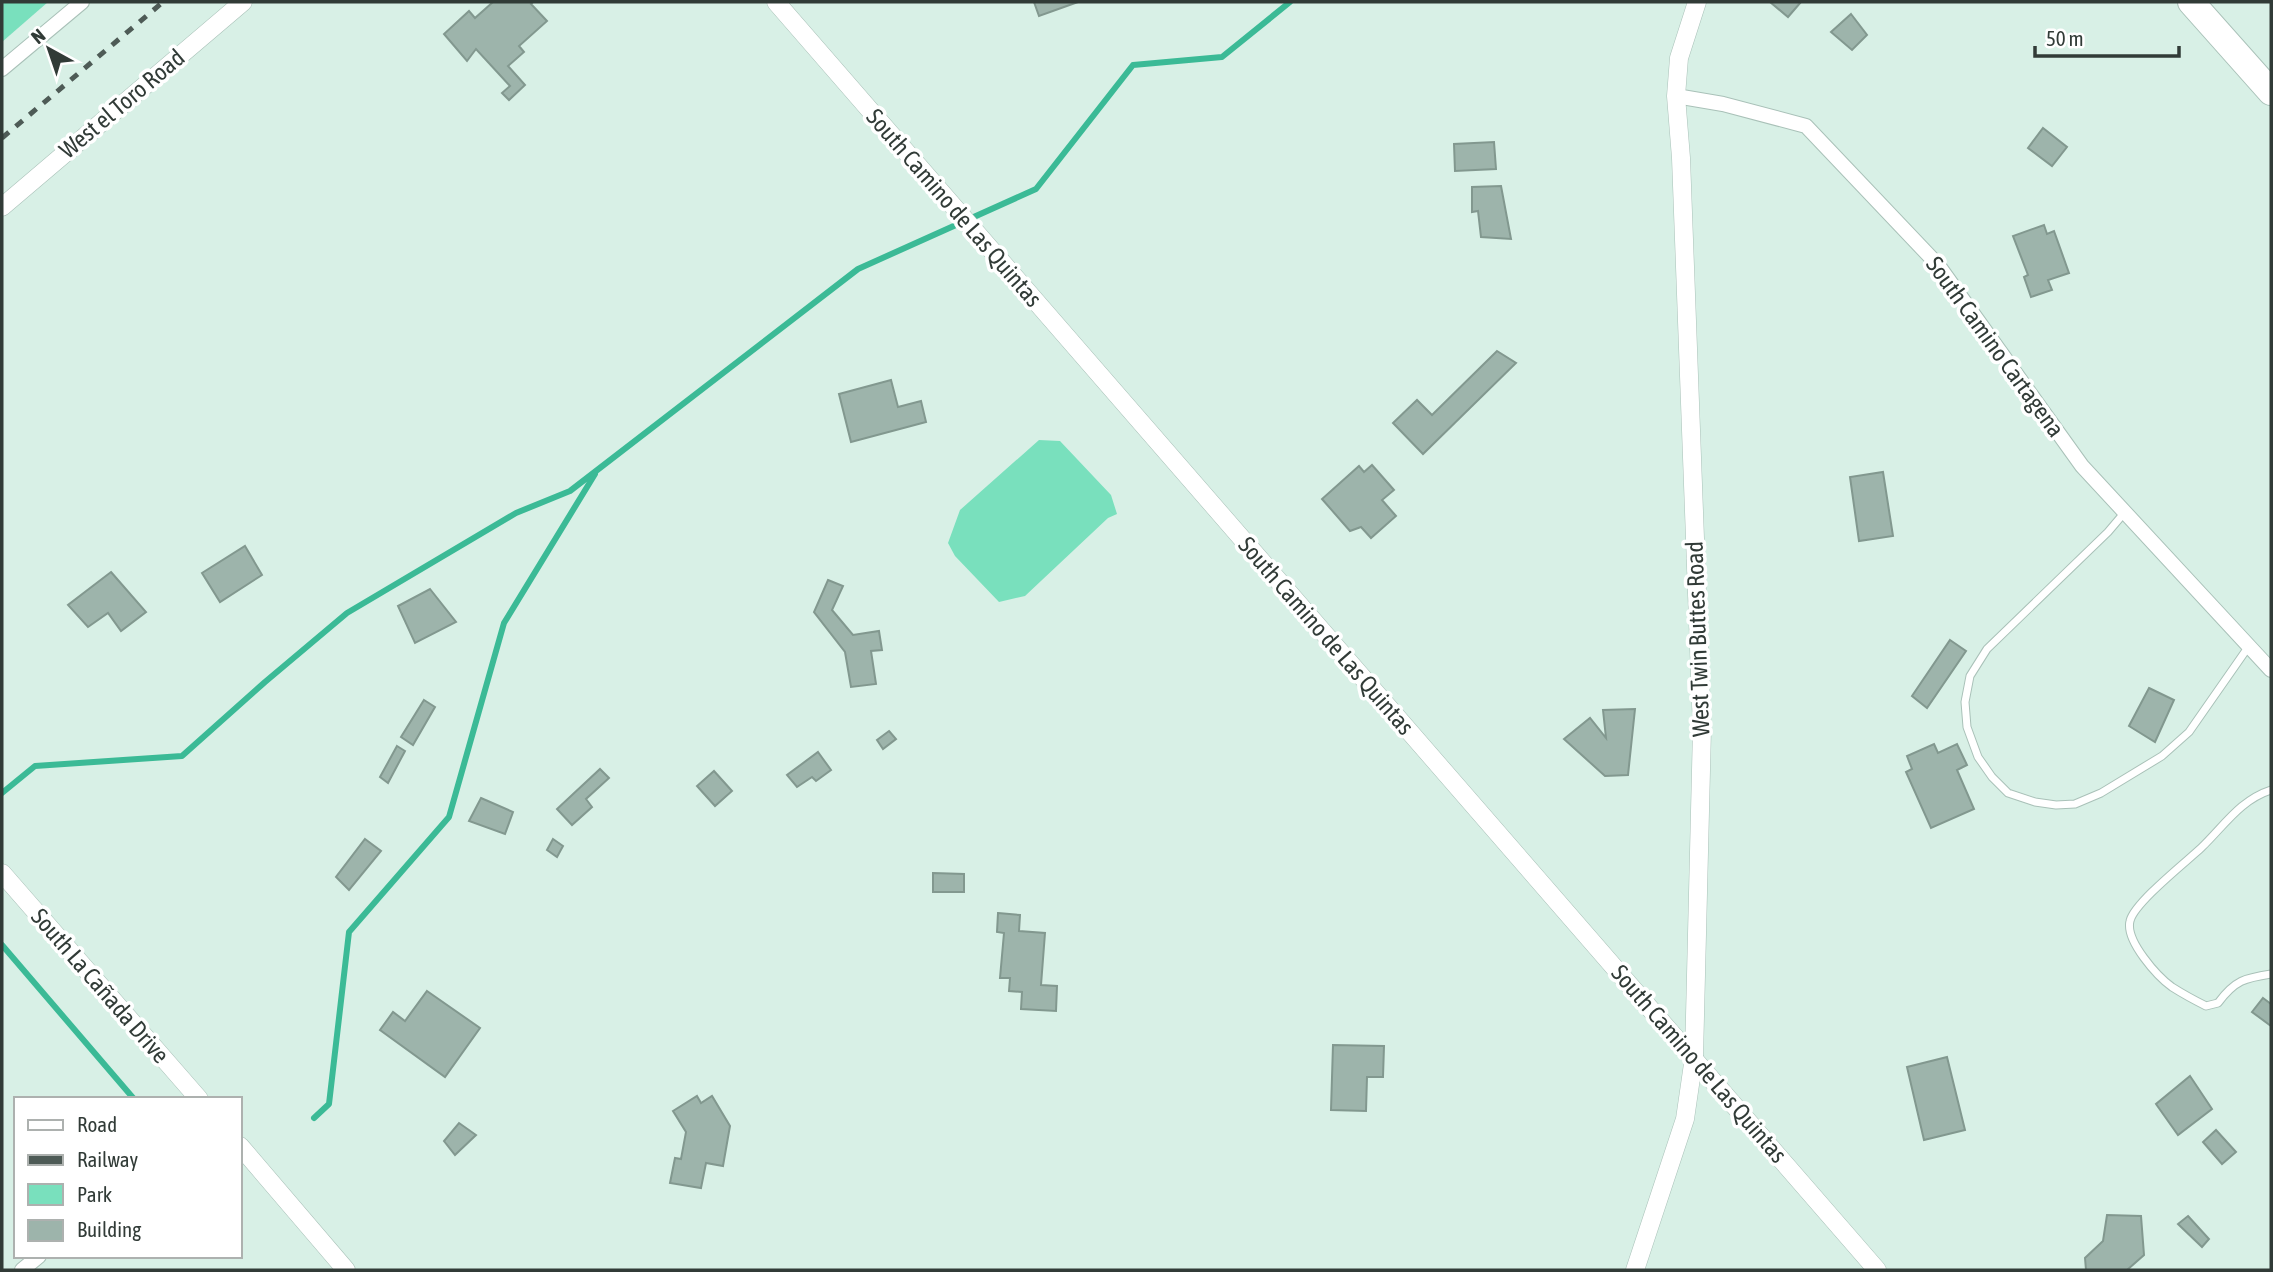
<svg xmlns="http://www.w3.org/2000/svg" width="2273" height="1272" viewBox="0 0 2273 1272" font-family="'Asap Condensed',sans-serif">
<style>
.green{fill:#79e0bd}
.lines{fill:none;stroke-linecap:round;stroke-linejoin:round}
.stream{stroke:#3bba96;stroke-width:6}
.building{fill:#9db4ab;stroke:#82988f;stroke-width:2}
.service-casing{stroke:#a9c1b8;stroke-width:9}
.minor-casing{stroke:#a9c1b8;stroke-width:16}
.tertiary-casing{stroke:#a9c1b8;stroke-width:19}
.motorway-casing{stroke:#a9c1b8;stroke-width:28}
.service{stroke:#fff;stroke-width:7}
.minor{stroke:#fff;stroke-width:14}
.tertiary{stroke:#fff;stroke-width:18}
.motorway{stroke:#fff;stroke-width:26}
.rail{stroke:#4e5b56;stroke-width:5;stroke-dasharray:9 9;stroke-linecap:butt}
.labels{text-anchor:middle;stroke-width:7;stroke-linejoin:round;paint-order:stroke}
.street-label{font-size:24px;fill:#313b37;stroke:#fff}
</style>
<rect width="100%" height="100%" fill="#d8f0e6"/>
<g class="green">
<path d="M 2,2 L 48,2 L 2,42 Z"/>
<path d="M 1039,440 L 1060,441 L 1111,495 L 1117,514 L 1108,518 L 1025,596 L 999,602 L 955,556 L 948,543 L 960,510 Z"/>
</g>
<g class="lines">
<g class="stream">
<path d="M 2,793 L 35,766 L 182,756 L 265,682 L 347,613 L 516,513 L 570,491 L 858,269 L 1036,189 L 1133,65 L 1222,57 L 1290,2"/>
<path d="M 2,945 L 134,1099"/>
<path d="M 314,1118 L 329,1104 L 349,932 L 449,817 L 504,623 L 595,474"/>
</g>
</g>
<g class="building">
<path d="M 493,2 L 533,2 L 531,4 L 547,21 L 519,46 L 524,52 L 508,66 L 525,85 L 509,100 L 502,93 L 510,86 L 476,49 L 467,61 L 444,34 L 469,11 L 475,18 Z"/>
<path d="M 1034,2 L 1078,2 L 1039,16 Z"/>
<path d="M 1770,2 L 1801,2 L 1788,17 Z"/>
<path d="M 1851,14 L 1867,35 L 1852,50 L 1831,32 Z"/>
<path d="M 2043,128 L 2067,147 L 2052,166 L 2028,148 Z"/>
<path d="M 1494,142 L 1496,169 L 1455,171 L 1454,144 Z"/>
<path d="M 1501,186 L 1511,239 L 1481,237 L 1478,211 L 1472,212 L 1472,187 Z"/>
<path d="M 2044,225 L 2047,234 L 2054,231 L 2069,273 L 2048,280 L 2052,290 L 2031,297 L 2024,277 L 2028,275 L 2013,236 Z"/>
<path d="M 1497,351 L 1516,363 L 1423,454 L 1393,423 L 1417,400 L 1432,415 Z"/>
<path d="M 891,380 L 898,407 L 921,401 L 926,422 L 851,442 L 839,394 Z"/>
<path d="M 1372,465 L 1394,490 L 1382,500 L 1396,516 L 1371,538 L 1361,527 L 1350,531 L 1322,499 L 1359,466 L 1364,472 Z"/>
<path d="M 1883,472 L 1893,536 L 1859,541 L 1850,477 Z"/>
<path d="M 245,546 L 262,575 L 220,602 L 202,573 Z"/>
<path d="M 111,572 L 146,612 L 121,631 L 108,613 L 88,627 L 68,605 Z"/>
<path d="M 828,580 L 843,586 L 832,610 L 853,635 L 879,631 L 882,650 L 871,651 L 876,684 L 851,687 L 845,652 L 814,612 Z"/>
<path d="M 430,589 L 456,622 L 415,643 L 398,606 Z"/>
<path d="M 1950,640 L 1966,651 L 1927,708 L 1912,696 Z"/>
<path d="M 2149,688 L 2174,700 L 2155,742 L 2129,726 Z"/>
<path d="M 424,700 L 435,707 L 413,745 L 401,737 Z"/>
<path d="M 1635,709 L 1628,775 L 1605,776 L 1564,739 L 1590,718 L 1606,738 L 1603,710 Z"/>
<path d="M 889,731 L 896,739 L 883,749 L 877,740 Z"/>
<path d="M 1934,744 L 1938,753 L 1957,744 L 1967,765 L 1957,770 L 1974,809 L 1931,828 L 1906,772 L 1912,769 L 1907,756 Z"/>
<path d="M 397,746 L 405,751 L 388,783 L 380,777 Z"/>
<path d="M 818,752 L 831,770 L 816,781 L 812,777 L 797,787 L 787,775 Z"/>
<path d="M 600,769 L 609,778 L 586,799 L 592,807 L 572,825 L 557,809 Z"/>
<path d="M 714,771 L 732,791 L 715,806 L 697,786 Z"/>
<path d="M 481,798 L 513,812 L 505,834 L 469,821 Z"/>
<path d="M 365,839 L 381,851 L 349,890 L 336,877 Z"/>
<path d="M 553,839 L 563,846 L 557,857 L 547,850 Z"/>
<path d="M 933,873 L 964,874 L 964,892 L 933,892 Z"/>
<path d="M 998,913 L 1020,915 L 1019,931 L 1045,933 L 1041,985 L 1057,986 L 1056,1011 L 1021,1009 L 1022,992 L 1009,991 L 1010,978 L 1000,978 L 1004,933 L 997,932 Z"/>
<path d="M 427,991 L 480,1028 L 445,1077 L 380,1030 L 393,1012 L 405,1021 Z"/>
<path d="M 2263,998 L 2271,1004 L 2271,1026 L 2252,1012 Z"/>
<path d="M 1333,1045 L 1384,1046 L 1383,1077 L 1367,1077 L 1366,1111 L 1331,1110 Z"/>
<path d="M 1947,1057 L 1965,1130 L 1924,1140 L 1907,1067 Z"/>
<path d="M 2190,1076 L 2212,1109 L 2178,1135 L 2156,1104 Z"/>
<path d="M 697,1096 L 701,1103 L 712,1096 L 730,1126 L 723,1166 L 706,1163 L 701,1188 L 670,1183 L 675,1158 L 681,1159 L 686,1132 L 673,1111 Z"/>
<path d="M 459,1123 L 476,1135 L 455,1155 L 444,1141 Z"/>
<path d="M 2216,1130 L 2236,1152 L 2222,1164 L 2203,1142 Z"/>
<path d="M 2107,1215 L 2141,1216 L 2144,1255 L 2127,1270 L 2086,1270 L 2085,1258 L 2103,1241 Z"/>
<path d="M 2188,1216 L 2209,1239 L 2202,1247 L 2178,1224 Z"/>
</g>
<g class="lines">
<defs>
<g id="service">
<path d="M 2125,512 L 2108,532 L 1987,649 L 1970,676 L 1965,702 L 1967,727 L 1978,757 L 1992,777 L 2008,793 L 2035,802 L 2056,805 L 2075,804 L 2101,793 L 2162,756 L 2189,732 L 2249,646"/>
<path d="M 2271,790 C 2240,800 2224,826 2201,848 C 2186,862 2134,903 2130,921 C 2125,941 2158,977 2172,987 C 2183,994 2194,1000 2206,1006 L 2218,1003 C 2235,980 2245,978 2271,974"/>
</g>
<g id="minor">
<path d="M 2,69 L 82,2"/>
<path d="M 1676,96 L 1723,104 L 1806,126 L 1938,265 L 2082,466 L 2271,670"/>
<path d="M 22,1270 L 39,1256"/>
</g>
<g id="tertiary">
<path d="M 776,2 L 1877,1270"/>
<path d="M 2,207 L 243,2"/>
<path d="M 2,873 L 199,1099"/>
<path d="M 240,1146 L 346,1270"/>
<path d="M 1635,1270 L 1685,1119 L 1694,1057 L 1702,729 L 1681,158 L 1676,96 L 1679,58 L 1697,2"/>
</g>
<path id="motorway" d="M 2191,2 L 2271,92"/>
</defs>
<use href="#service" class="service-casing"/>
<use href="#minor" class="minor-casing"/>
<use href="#tertiary" class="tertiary-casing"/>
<use href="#motorway" class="motorway-casing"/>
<use href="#service" class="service"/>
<use href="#minor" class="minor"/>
<use href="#tertiary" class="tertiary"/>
<use href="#motorway" class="motorway"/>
<path class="rail" d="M 2,138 L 163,2"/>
</g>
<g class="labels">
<g class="street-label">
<text transform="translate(122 104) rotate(-40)" y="8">West el Toro Road</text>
<text transform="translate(954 208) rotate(49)" y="8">South Camino de Las Quintas</text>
<text transform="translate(1995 347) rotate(54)" y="8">South Camino Cartagena</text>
<text transform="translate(1326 636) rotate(49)" y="8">South Camino de Las Quintas</text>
<text transform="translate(1698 639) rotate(-92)" y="8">West Twin Buttes Road</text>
<text transform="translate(100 986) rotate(49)" y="8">South La Cañada Drive</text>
<text transform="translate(1699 1064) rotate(49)" y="8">South Camino de Las Quintas</text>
</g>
</g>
<rect width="2273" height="1272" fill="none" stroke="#313b37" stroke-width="7"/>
<rect x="14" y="1097" width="228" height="161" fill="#ffffff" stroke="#adb1af" stroke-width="2"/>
<rect x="28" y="1120" width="35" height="10" fill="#ffffff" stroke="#adb1af" stroke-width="2"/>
<text x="77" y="1132" font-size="21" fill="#313b37">Road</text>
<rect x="28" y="1155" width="35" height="10" fill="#4e5b56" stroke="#adb1af" stroke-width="2"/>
<text x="77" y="1167" font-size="21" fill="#313b37">Railway</text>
<rect x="28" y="1184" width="35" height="21" fill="#79e0bd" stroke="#adb1af" stroke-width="2"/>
<text x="77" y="1202" font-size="21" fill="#313b37">Park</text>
<rect x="28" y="1220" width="35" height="21" fill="#9db4ab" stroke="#adb1af" stroke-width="2"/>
<text x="77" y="1237" font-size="21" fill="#313b37">Building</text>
<g transform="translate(49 49) rotate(320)" stroke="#ffffff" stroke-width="5" paint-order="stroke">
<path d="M0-5L12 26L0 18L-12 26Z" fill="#313b37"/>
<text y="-10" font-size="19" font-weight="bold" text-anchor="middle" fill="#313b37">N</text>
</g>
<path d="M2035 46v10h144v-10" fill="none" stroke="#313b37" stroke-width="3.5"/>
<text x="2046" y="46" font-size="21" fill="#313b37" stroke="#ffffff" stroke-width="5" paint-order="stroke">50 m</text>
</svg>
